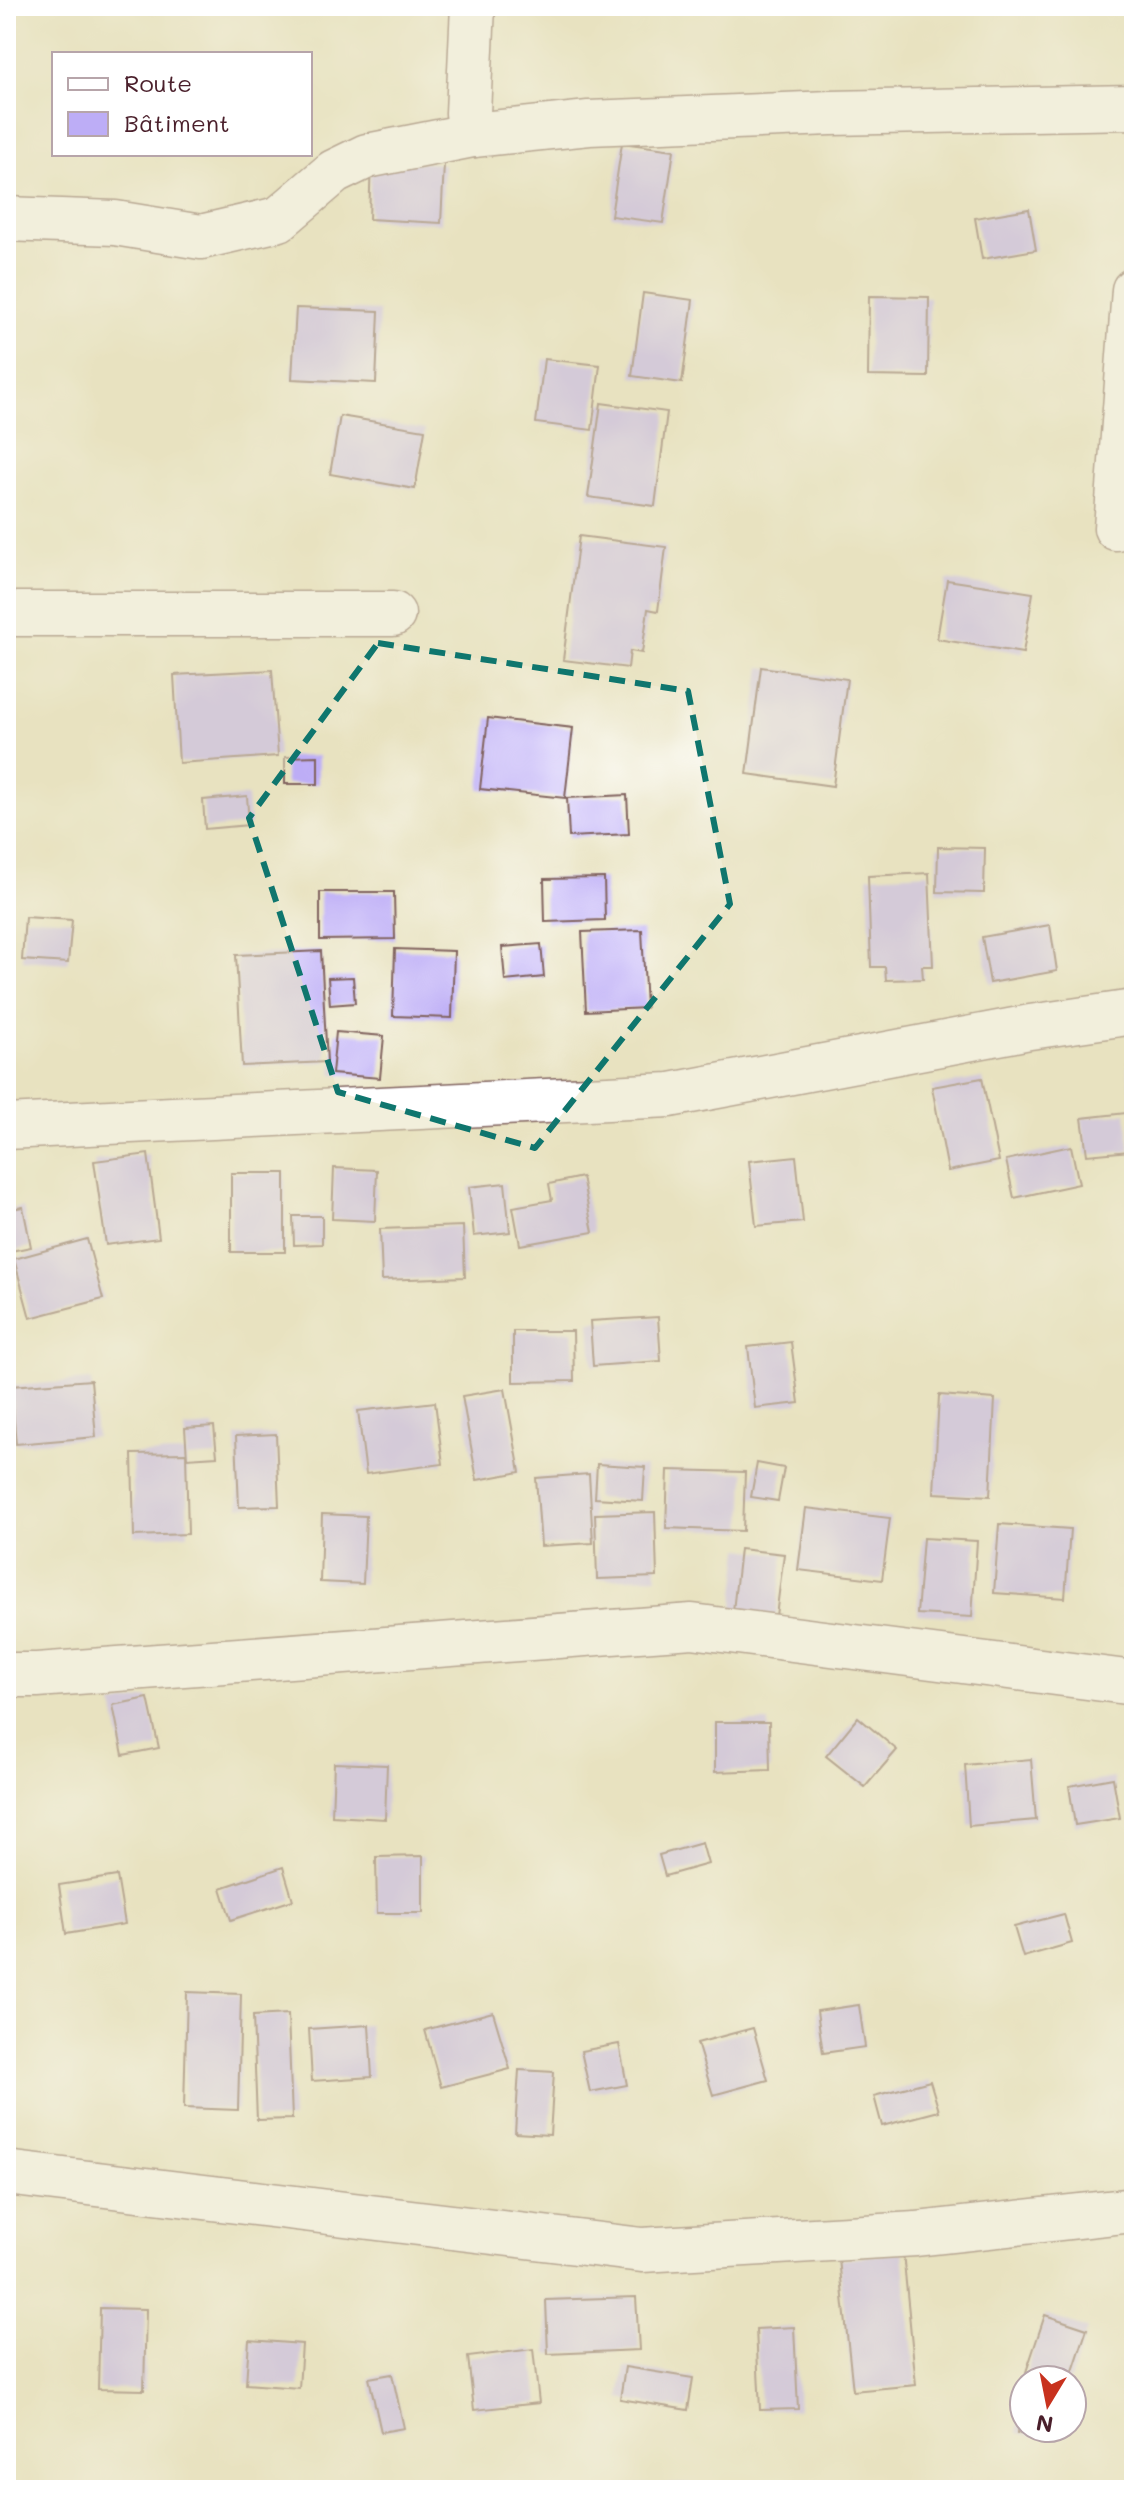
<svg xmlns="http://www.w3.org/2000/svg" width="1140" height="2496" viewBox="0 0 1140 2496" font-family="Mali,sans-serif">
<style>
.building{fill:#bdadf6}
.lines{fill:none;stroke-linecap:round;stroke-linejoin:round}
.minor-casing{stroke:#81635f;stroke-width:47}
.minor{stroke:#fff;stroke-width:44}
.marked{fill:none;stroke:#0f766e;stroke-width:6;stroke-dasharray:16 10;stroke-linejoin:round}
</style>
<rect width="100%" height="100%" fill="#fff"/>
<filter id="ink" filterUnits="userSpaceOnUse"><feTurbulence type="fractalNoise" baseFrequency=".0125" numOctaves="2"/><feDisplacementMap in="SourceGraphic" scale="16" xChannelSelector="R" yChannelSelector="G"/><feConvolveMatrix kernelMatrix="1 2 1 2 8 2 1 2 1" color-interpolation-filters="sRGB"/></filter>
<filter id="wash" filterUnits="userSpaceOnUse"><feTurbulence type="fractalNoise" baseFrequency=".006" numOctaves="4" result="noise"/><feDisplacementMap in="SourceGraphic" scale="32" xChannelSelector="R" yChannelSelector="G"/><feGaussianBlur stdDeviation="1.8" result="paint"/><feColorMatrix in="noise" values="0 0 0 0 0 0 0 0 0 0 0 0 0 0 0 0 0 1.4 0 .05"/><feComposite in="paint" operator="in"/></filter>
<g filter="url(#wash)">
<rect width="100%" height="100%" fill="#e8e2c0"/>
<g id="blocks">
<g class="building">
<path d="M 622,143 L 674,150 L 663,223 L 611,216 Z"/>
<path d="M 371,160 L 444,164 L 441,223 L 369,219 Z"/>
<path d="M 1029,209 L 1036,250 L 982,259 L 975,218 Z"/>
<path d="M 643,293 L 693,300 L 682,383 L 632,376 Z"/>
<path d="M 869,296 L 929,297 L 928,377 L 868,376 Z"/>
<path d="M 296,308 L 379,311 L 376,383 L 292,379 Z"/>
<path d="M 544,359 L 600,365 L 592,430 L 536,423 Z"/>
<path d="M 601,403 L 667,412 L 655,506 L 588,497 Z"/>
<path d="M 340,416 L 425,430 L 415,489 L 330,474 Z"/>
<path d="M 579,536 L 666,547 L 658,611 L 648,609 L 642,653 L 630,651 L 628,668 L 563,660 Z"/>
<path d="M 947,580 L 1033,593 L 1023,653 L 937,639 Z"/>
<path d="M 761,667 L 847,679 L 833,786 L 747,774 Z"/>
<path d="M 272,670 L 278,756 L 179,763 L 174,675 Z"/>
<path d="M 488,718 L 573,728 L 565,798 L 480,789 Z"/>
<path d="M 318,756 L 318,784 L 285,784 L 285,757 Z"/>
<path d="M 627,795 L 629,834 L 569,837 L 567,798 Z"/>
<path d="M 247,796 L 249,825 L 205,829 L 203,800 Z"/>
<path d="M 938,847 L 985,848 L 984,893 L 937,892 Z"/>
<path d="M 929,873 L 933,966 L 922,966 L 923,979 L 886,980 L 885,967 L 871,967 L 868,876 Z"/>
<path d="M 604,878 L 605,920 L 545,922 L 544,879 Z"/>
<path d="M 320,892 L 394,892 L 395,939 L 320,940 Z"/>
<path d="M 25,917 L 72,920 L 68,963 L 22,960 Z"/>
<path d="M 1050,925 L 1057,971 L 990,983 L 982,937 Z"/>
<path d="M 642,930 L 646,1008 L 586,1011 L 582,932 Z"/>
<path d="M 541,944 L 544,977 L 505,981 L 502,947 Z"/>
<path d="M 395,949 L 454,951 L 452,1018 L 393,1016 Z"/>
<path d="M 321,951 L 327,1062 L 242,1066 L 236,955 Z"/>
<path d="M 353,977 L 355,1003 L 330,1005 L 328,978 Z"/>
<path d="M 336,1032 L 384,1036 L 380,1078 L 332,1074 Z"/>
<path d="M 1134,1066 L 1134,1098 L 1132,1098 L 1127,1067 Z"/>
<path d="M 982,1078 L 999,1161 L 948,1171 L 932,1087 Z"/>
<path d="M 1126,1113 L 1130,1151 L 1087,1155 L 1082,1118 Z"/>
<path d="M 1071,1146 L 1079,1184 L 1014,1198 L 1006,1160 Z"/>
<path d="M 148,1154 L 159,1238 L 106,1245 L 94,1161 Z"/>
<path d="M 796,1156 L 803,1222 L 756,1226 L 749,1161 Z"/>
<path d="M 334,1168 L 377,1170 L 375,1221 L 332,1219 Z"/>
<rect x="231" y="1173" width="54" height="79"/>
<path d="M 582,1177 L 593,1232 L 520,1245 L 513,1207 L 552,1200 L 549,1184 Z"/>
<path d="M 505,1183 L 510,1232 L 474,1236 L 469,1187 Z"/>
<path d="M 23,1207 L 31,1247 L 6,1252 L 6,1210 Z"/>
<path d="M 293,1216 L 322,1216 L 322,1244 L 294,1245 Z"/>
<path d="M 463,1226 L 465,1277 L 382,1280 L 380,1229 Z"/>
<path d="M 87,1239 L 103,1299 L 30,1318 L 14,1259 Z"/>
<path d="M 1134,1275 L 1134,1337 L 1132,1337 L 1127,1276 Z"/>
<path d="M 658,1317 L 661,1361 L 593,1366 L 590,1321 Z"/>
<path d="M 513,1331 L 573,1331 L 574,1381 L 513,1382 Z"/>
<path d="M 791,1342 L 799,1403 L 755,1408 L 748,1347 Z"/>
<path d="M 91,1380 L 96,1437 L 16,1444 L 11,1386 Z"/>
<path d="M 505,1389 L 520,1472 L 477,1480 L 462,1396 Z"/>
<path d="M 939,1395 L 995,1399 L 990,1496 L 934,1493 Z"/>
<path d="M 435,1402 L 443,1464 L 366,1474 L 358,1411 Z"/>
<path d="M 214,1426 L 217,1456 L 187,1458 L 185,1428 Z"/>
<path d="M 276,1434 L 279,1506 L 239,1507 L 236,1436 Z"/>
<path d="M 186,1453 L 188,1534 L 134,1536 L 132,1454 Z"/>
<path d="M 757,1463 L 784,1468 L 778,1501 L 751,1497 Z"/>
<path d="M 597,1464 L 645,1467 L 643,1501 L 595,1498 Z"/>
<path d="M 668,1470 L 745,1472 L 743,1531 L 666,1528 Z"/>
<path d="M 589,1474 L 593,1543 L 541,1546 L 536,1478 Z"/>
<path d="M 806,1508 L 890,1518 L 882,1580 L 798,1570 Z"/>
<path d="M 655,1512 L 657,1577 L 597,1579 L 595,1514 Z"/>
<path d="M 322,1514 L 366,1516 L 363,1584 L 320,1582 Z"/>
<path d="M 999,1524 L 1070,1529 L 1065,1598 L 994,1593 Z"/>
<path d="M 923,1538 L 977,1541 L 972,1617 L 917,1614 Z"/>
<path d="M 740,1549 L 784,1554 L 776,1616 L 733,1611 Z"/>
<path d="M 148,1698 L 159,1748 L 123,1755 L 113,1705 Z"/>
<path d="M 858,1717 L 897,1750 L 865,1787 L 826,1756 Z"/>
<path d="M 715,1722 L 769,1722 L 770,1770 L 715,1772 Z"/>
<path d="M 1031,1759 L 1036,1820 L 969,1826 L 965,1765 Z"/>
<path d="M 334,1763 L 387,1765 L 385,1819 L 332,1816 Z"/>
<path d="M 1113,1778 L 1120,1818 L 1075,1825 L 1069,1786 Z"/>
<path d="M 702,1843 L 708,1864 L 665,1876 L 659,1855 Z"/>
<path d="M 423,1856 L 423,1913 L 377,1913 L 376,1857 Z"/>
<path d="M 283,1867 L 293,1900 L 231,1920 L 221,1888 Z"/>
<path d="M 117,1876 L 125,1924 L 66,1934 L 59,1885 Z"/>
<path d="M 1064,1914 L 1072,1943 L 1023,1957 L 1014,1927 Z"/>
<path d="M 187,1992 L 241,1994 L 238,2110 L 184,2108 Z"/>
<path d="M 859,2005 L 865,2047 L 823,2053 L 817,2011 Z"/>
<path d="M 493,2012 L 510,2069 L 441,2087 L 425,2030 Z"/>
<path d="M 288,2014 L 292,2119 L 257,2120 L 253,2016 Z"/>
<path d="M 369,2025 L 372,2077 L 312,2081 L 309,2029 Z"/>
<path d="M 753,2028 L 768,2080 L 713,2095 L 697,2043 Z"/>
<path d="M 619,2044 L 627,2085 L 590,2092 L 581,2051 Z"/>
<path d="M 519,2070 L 554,2072 L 550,2135 L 515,2133 Z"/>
<path d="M 930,2081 L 939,2111 L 882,2126 L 874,2096 Z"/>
<path d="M 903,2252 L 916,2385 L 853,2391 L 839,2259 Z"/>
<path d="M 636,2297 L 639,2350 L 548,2354 L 546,2300 Z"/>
<path d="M 100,2308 L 146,2309 L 144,2390 L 98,2389 Z"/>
<path d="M 1045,2315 L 1087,2329 L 1070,2380 L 1052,2380 L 1026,2372 Z"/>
<path d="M 794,2327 L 798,2409 L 760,2410 L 756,2329 Z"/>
<path d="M 249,2340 L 302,2344 L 299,2388 L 246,2384 Z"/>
<path d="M 533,2349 L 539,2403 L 474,2410 L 468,2357 Z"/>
<path d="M 625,2367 L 693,2378 L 688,2410 L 620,2399 Z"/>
<path d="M 392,2374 L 404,2428 L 381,2432 L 369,2378 Z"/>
<path d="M 1021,2406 L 1024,2407 L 1024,2428 L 1055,2428 L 1054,2439 L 1017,2433 Z"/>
<path d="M 692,2484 L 692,2490 L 628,2490 L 628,2485 Z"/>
<path d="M 738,2484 L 832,2487 L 832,2490 L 738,2490 Z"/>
</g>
</g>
</g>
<g filter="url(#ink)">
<use href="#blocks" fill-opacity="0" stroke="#81635f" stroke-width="2"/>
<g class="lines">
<defs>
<g id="minor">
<path d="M 473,135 L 468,113 L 473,6"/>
<path d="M 6,219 L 115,223 L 201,237 L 279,219 L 334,172 L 367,156 L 473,135 L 589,123 L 831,113 L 1134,107"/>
<path d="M 1116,528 L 1134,290"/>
<path d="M 6,614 L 393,614"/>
<path d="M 6,1127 L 670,1095 L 1030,1027 L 1134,1012"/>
<path d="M 6,1675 L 37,1675 L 692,1626 L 1134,1683"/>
<path d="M 6,2173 L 642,2250 L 916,2234 L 1134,2210"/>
</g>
</defs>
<use href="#minor" class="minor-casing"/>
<use href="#minor" class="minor"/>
</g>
</g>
<path d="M0 0H1140V2496H0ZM 378,643 L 688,691 L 730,904 L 535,1148 L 338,1092 L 249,818 Z" fill="#e8e2c0" fill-opacity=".55" fill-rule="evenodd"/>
<path class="marked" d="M 378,643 L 688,691 L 730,904 L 535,1148 L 338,1092 L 249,818 Z"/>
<rect width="1140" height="2496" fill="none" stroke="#fff" stroke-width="32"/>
<rect x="52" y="52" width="260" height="104" fill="#ffffff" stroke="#b7a5aa" stroke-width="2"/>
<rect x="68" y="78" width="40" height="12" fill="#ffffff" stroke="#b7a5aa" stroke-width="2"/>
<text x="124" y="92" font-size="24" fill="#4a1f2b">Route</text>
<rect x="68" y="112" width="40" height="24" fill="#bdadf6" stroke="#b7a5aa" stroke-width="2"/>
<text x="124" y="132" font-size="24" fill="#4a1f2b">Bâtiment</text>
<g transform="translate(1048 2404) rotate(190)"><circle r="38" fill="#ffffff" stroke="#b7a5aa" stroke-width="2"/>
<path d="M0-6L14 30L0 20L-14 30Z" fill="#c8321e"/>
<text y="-12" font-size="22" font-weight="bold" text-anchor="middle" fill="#4a1f2b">N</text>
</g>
</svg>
